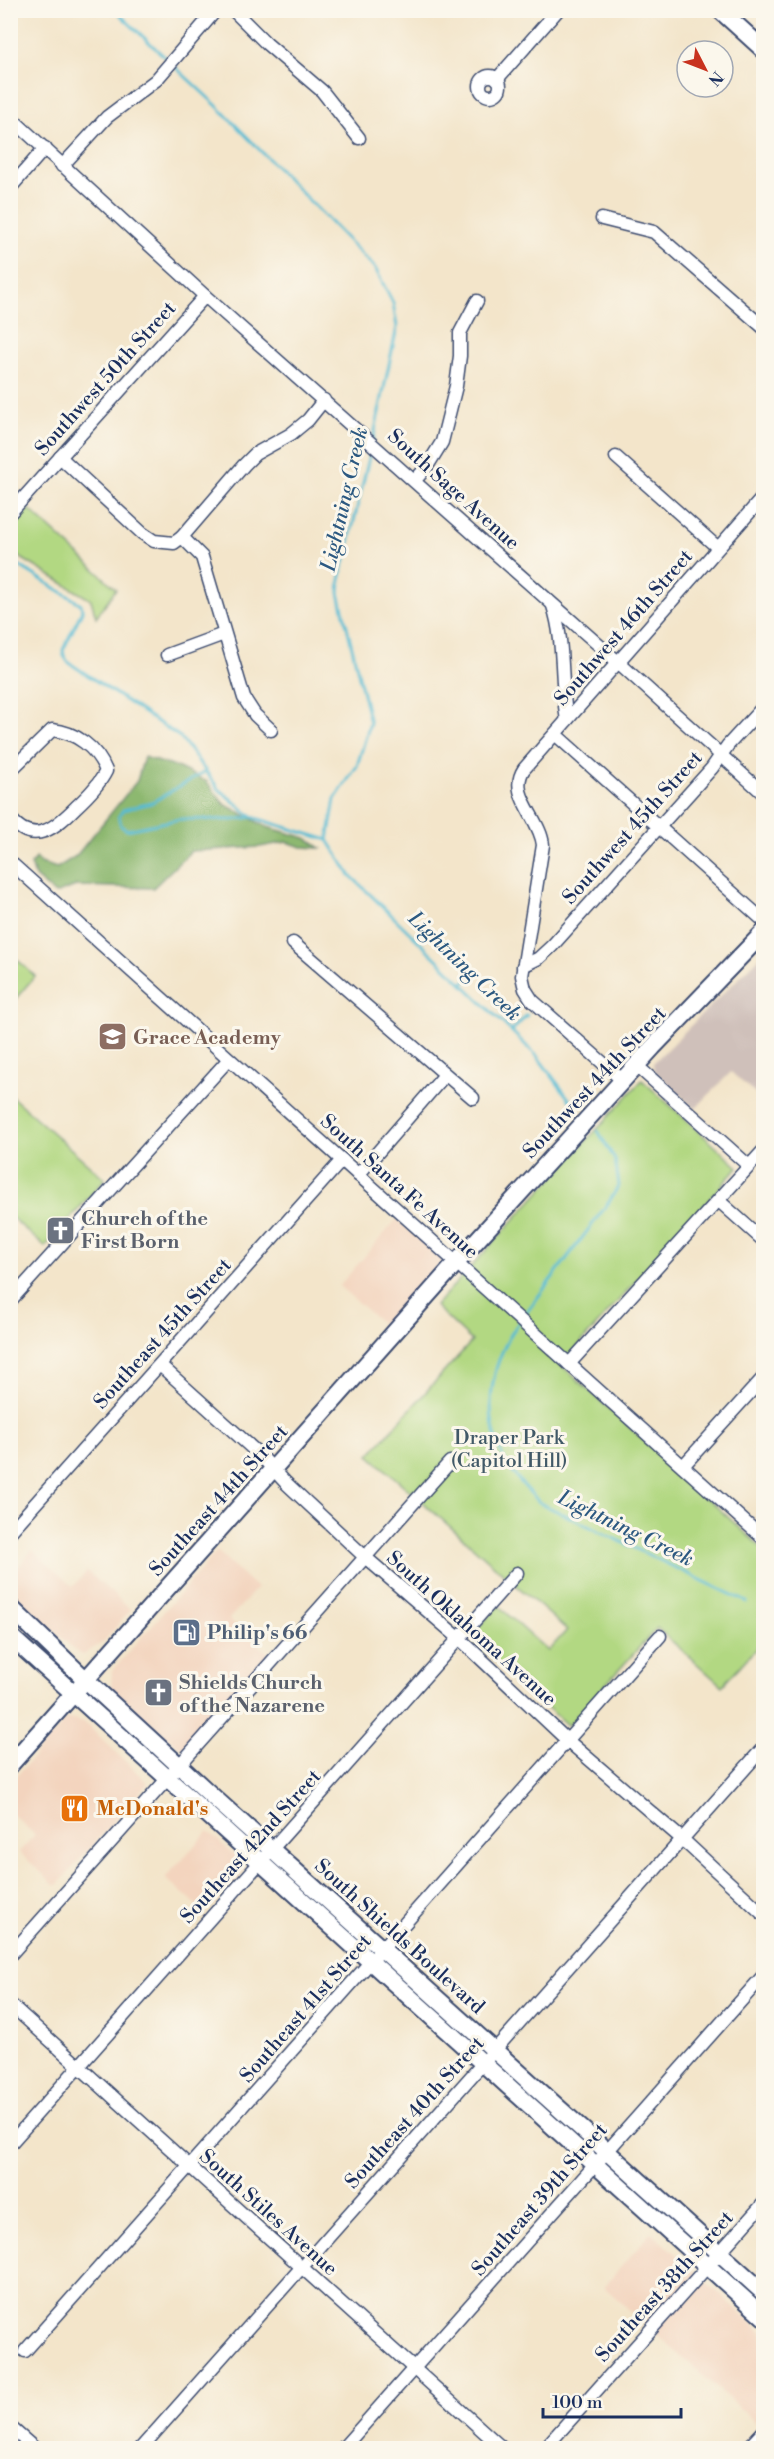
<svg xmlns="http://www.w3.org/2000/svg" width="774" height="2459" viewBox="0 0 774 2459" font-family="'Libre Bodoni',serif">
<style>
.built{fill:#f3d4be}
.industrial{fill:#cfc0ba}
.green{fill:#b2d882;stroke:#668470;stroke-width:1.5}
.forest{fill:#8db870;stroke:#547467;stroke-width:1.5}
.lines{fill:none;stroke-linecap:round;stroke-linejoin:round}
.stream{stroke:#55bbd3;stroke-width:3}
.minor-casing{stroke:#3b4a6e;stroke-width:15}
.major-casing{stroke:#3b4a6e;stroke-width:20}
.minor{stroke:#fff;stroke-width:12}
.major{stroke:#fff;stroke-width:16}
.labels{text-anchor:middle;stroke-width:6;stroke-linejoin:round;paint-order:stroke}
.street-label{font-size:20px;fill:#1b2f5e;stroke:#fbf7ec}
.education-label{font-size:20px;font-weight:bold;fill:#785e54;stroke:#fbf7ec;text-anchor:start}
.worship-label{font-size:20px;font-weight:bold;fill:#5b616d;stroke:#fbf7ec;text-anchor:start}
.park-label{font-size:20px;fill:#415967;stroke:#fbf7ec}
.service-label{font-size:20px;font-weight:bold;fill:#4e5e75;stroke:#fbf7ec;text-anchor:start}
.food-label{font-size:20px;font-weight:bold;fill:#c56008;stroke:#fbf7ec;text-anchor:start}
.water-label{font-size:21px;font-style:italic;fill:#2c5981;stroke:#fbf7ec}
</style>
<rect width="100%" height="100%" fill="#fbf7ec"/>
<filter id="ink" filterUnits="userSpaceOnUse"><feTurbulence type="fractalNoise" baseFrequency=".0167" numOctaves="2"/><feDisplacementMap in="SourceGraphic" scale="12" xChannelSelector="R" yChannelSelector="G"/><feConvolveMatrix kernelMatrix="1 2 1 2 8 2 1 2 1" color-interpolation-filters="sRGB"/></filter>
<filter id="wash" filterUnits="userSpaceOnUse"><feTurbulence type="fractalNoise" baseFrequency=".008" numOctaves="4" result="noise"/><feDisplacementMap in="SourceGraphic" scale="24" xChannelSelector="R" yChannelSelector="G"/><feGaussianBlur stdDeviation="1.35" result="paint"/><feColorMatrix in="noise" values="0 0 0 0 0 0 0 0 0 0 0 0 0 0 0 0 0 1.4 0 .05"/><feComposite in="paint" operator="in"/></filter>
<g filter="url(#wash)">
<rect width="100%" height="100%" fill="#f3e5ca"/>
<g class="built">
<path d="M 397,1219 L 444,1260 L 386,1327 L 339,1286 Z"/>
<path d="M 32,1550 L 73,1587 L 87,1571 L 131,1610 L 103,1642 L 83,1655 L 78,1653 L 11,1591 L 11,1575 Z"/>
<path d="M 217,1551 L 257,1588 L 229,1619 L 270,1655 L 189,1746 L 179,1747 L 111,1688 L 112,1671 Z"/>
<path d="M 74,1719 L 84,1722 L 148,1783 L 56,1886 L 19,1852 L 35,1835 L 11,1813 L 11,1782 L 66,1720 Z"/>
<path d="M 208,1831 L 243,1863 L 243,1872 L 206,1913 L 165,1878 Z"/>
<path d="M 651,2232 L 763,2333 L 763,2429 L 604,2287 Z"/>
</g>
<path class="industrial" d="M 763,954 L 763,1101 L 731,1072 L 695,1109 L 655,1071 L 653,1063 Z"/>
<g class="green">
<path d="M 29,509 L 116,589 L 96,617 L 91,600 L 11,552 L 11,529 Z"/>
<path d="M 11,954 L 35,976 L 11,1004 Z"/>
<path d="M 642,1080 L 738,1167 L 561,1365 L 763,1549 L 763,1646 L 760,1644 L 722,1686 L 657,1628 L 568,1726 L 474,1642 L 475,1631 L 498,1606 L 548,1651 L 567,1630 L 369,1455 L 472,1341 L 435,1306 Z"/>
<path d="M 11,1096 L 105,1179 L 45,1247 L 11,1217 Z"/>
</g>
<path class="forest" d="M 144,757 L 179,768 L 206,781 L 224,804 L 267,827 L 306,838 L 321,848 L 302,847 L 287,842 L 260,847 L 191,851 L 153,888 L 76,886 L 55,894 L 35,877 L 31,864 L 36,858 L 41,863 L 57,868 L 76,856 L 137,781 Z"/>
<g class="lines">
<g class="stream">
<path d="M 115,10 L 168,60"/>
<path d="M 173,65 L 216,105 L 375,268 L 393,303 L 397,327 L 373,440"/>
<path d="M 371,449 L 340,580 L 339,593 L 370,723 L 357,766 L 335,799 L 328,840 L 350,875 L 537,1056 L 575,1107"/>
<path d="M 10,560 L 81,604 L 82,611 L 63,650 L 64,656 L 68,662 L 180,737 L 219,789 L 252,817 L 328,840"/>
<path d="M 206,771 L 151,803 L 123,810 L 119,816 L 121,826 L 127,830 L 180,819 L 233,820 L 252,817"/>
<path d="M 463,984 L 474,972"/>
<path d="M 512,1031 L 527,1015"/>
<path d="M 523,1317 L 609,1202 L 619,1185 L 615,1160 L 598,1131"/>
<path d="M 519,1322 C 490,1363 481,1414 504,1459 C 513,1476 528,1490 540,1503 L 747,1602"/>
</g>
</g>
</g>
<g filter="url(#ink)">
<g class="lines">
<defs>
<g id="minor">
<path d="M 233,10 L 267,44 L 322,91 L 359,138"/>
<circle cx="490" cy="86" r="10"/>
<path d="M 497,79 L 558,10"/>
<path d="M 10,117 L 205,296 L 619,663 L 764,794"/>
<path d="M 62,166 L 107,117 L 156,80 L 216,10"/>
<path d="M 10,188 L 45,148"/>
<path d="M 602,219 L 654,232 L 764,328"/>
<path d="M 60,457 L 142,533 L 154,541 L 174,543 L 182,537 L 244,465 L 255,454 L 291,434 L 308,420 L 324,400"/>
<path d="M 616,457 L 717,547"/>
<path d="M 415,480 L 426,468 L 442,442 L 456,386 L 460,356 L 460,333 L 477,301"/>
<path d="M 10,513 L 205,296"/>
<path d="M 182,537 L 202,557 L 244,698 L 255,715 L 271,730"/>
<path d="M 553,606 C 565,643 560,682 567,720"/>
<path d="M 167,655 L 224,634"/>
<path d="M 555,734 L 764,921"/>
<path d="M 10,771 L 52,730 C 76,732 97,748 106,771 C 99,785 88,796 76,807 C 57,826 34,848 10,818"/>
<path d="M 10,862 L 764,1539"/>
<path d="M 293,943 L 473,1098"/>
<path d="M 523,966 L 539,958 L 552,946 L 712,768 L 728,745 L 764,706"/>
<path d="M 636,1065 L 749,1166"/>
<path d="M 622,1080 L 532,1000 L 525,989 L 522,976 L 543,845 C 541,819 507,794 524,769 L 764,496"/>
<path d="M 358,1175 L 444,1076"/>
<path d="M 719,1201 L 764,1241"/>
<path d="M 10,1301 L 229,1059"/>
<path d="M 569,1364 L 764,1150"/>
<path d="M 160,1365 L 262,1457 L 286,1483 L 365,1557 L 460,1639 L 568,1741 L 682,1839 L 764,1915"/>
<path d="M 683,1466 L 764,1377"/>
<path d="M 10,1532 L 342,1160"/>
<path d="M 10,1955 L 450,1462"/>
<path d="M 10,2004 L 502,2448"/>
<path d="M 10,2144 L 517,1573"/>
<path d="M 25,2351 L 660,1636"/>
<path d="M 10,2427 L 34,2448"/>
<path d="M 141,2448 L 764,1747"/>
<path d="M 343,2448 L 764,1975"/>
<path d="M 545,2448 L 764,2203"/>
<path d="M 748,2448 L 764,2431"/>
</g>
<g id="major">
<path d="M 720,10 L 764,50"/>
<path d="M 10,1607 L 86,1680 L 211,1795 L 764,2293"/>
<path d="M 10,1636 L 764,2317"/>
<path d="M 10,1765 L 457,1262 L 653,1047 L 764,932"/>
</g>
</defs>
<use href="#minor" class="minor-casing"/>
<use href="#major" class="major-casing"/>
<use href="#minor" class="minor"/>
<use href="#major" class="major"/>
</g>
</g>
<defs>
<symbol id="school-square" viewBox="-11 -11 22 22"><rect x="-9" y="-9" width="18" height="18" rx="4" fill="#8d6e63" stroke="#fbf7ec"/><path d="M0-5L7-2L0 1L-7-2ZM-4 1L0 2.5L4 1V4Q0 6-4 4Z" fill="#fff"/></symbol>
<symbol id="church-square" viewBox="-11 -11 22 22"><rect x="-9" y="-9" width="18" height="18" rx="4" fill="#6b7280" stroke="#fbf7ec"/><path d="M-1.2-6h2.4v3.5h3.3v2.4h-3.3V6h-2.4V-.1h-3.3v-2.4h3.3Z" fill="#fff"/></symbol>
<symbol id="fuel-square" viewBox="-11 -11 22 22"><rect x="-9" y="-9" width="18" height="18" rx="4" fill="#5c6f8a" stroke="#fbf7ec"/><path d="M-5.5-6h7V0h2V4h1.3V-2.5L3-4.5l.8-.8L6-3V5H2.5V1h-1V6h-7ZM-4.2-4.7v3.2H.2V-4.7Z" fill="#fff"/></symbol>
<symbol id="restaurant-square" viewBox="-11 -11 22 22"><rect x="-9" y="-9" width="18" height="18" rx="4" fill="#e8710a" stroke="#fbf7ec"/><path d="M-5-6h1v4h1v-4h1v4h1v-4h1v5L-1.5 .5V6h-2V.5L-5-1ZM5-6V6H3V1.5H1.5Q1.5-4 5-6Z" fill="#fff"/></symbol>
</defs>
<g fill-rule="evenodd">
<use href="#school-square" x="96" y="1020" width="33" height="33"/>
<use href="#church-square" x="44" y="1214" width="33" height="33"/>
<use href="#fuel-square" x="170" y="1616" width="33" height="33"/>
<use href="#church-square" x="142" y="1676" width="33" height="33"/>
<use href="#restaurant-square" x="58" y="1792" width="33" height="33"/>
</g>
<g class="labels">
<g class="street-label">
<text transform="translate(105 378) rotate(-48)" y="7">Southwest 50th Street</text>
<text transform="translate(454 489) rotate(42)" y="7">South Sage Avenue</text>
<text transform="translate(623 627) rotate(-49)" y="7">Southwest 46th Street</text>
<text transform="translate(632 827) rotate(-48)" y="7">Southwest 45th Street</text>
<text transform="translate(594 1082) rotate(-47)" y="7">Southwest 44th Street</text>
<text transform="translate(400 1186) rotate(42)" y="7">South Santa Fe Avenue</text>
<text transform="translate(162 1333) rotate(-48)" y="7">Southeast 45th Street</text>
<text transform="translate(218 1500) rotate(-48)" y="7">Southeast 44th Street</text>
<text transform="translate(472 1628) rotate(42)" y="7">South Oklahoma Avenue</text>
<text transform="translate(250 1846) rotate(-48)" y="7">Southeast 42nd Street</text>
<text transform="translate(400 1936) rotate(42)" y="7">South Shields Boulevard</text>
<text transform="translate(305 2008) rotate(-49)" y="7">Southeast 41st Street</text>
<text transform="translate(414 2112) rotate(-48)" y="7">Southeast 40th Street</text>
<text transform="translate(539 2199) rotate(-49)" y="7">Southeast 39th Street</text>
<text transform="translate(269 2212) rotate(42)" y="7">South Stiles Avenue</text>
<text transform="translate(664 2286) rotate(-48)" y="7">Southeast 38th Street</text>
</g>
<g class="education-label">
<text x="133" y="1044">Grace Academy</text>
</g>
<g class="worship-label">
<text x="81" y="1225">Church of the<tspan x="81" dy="23">First Born</tspan></text>
<text x="179" y="1689">Shields Church<tspan x="179" dy="23">of the Nazarene</tspan></text>
</g>
<g class="park-label">
<text x="509" y="1444">Draper Park<tspan x="509" dy="23">(Capitol Hill)</tspan></text>
</g>
<g class="service-label">
<text x="207" y="1639">Philip's 66</text>
</g>
<g class="food-label">
<text x="96" y="1815">McDonald's</text>
</g>
<g class="water-label">
<text transform="translate(344 499) rotate(-77)" y="7">Lightning Creek</text>
<text transform="translate(465 966) rotate(44)" y="7">Lightning Creek</text>
<text transform="translate(626 1528) rotate(26)" y="7">Lightning Creek</text>
</g>
</g>
<rect width="774" height="2459" fill="none" stroke="#fbf7ec" stroke-width="36"/>
<g transform="translate(705 69) rotate(132)"><circle r="28" fill="#fbf7ec" stroke="#a1a7b3" stroke-width="1.5"/>
<path d="M0-4.5L10 22L0 15L-10 22Z" fill="#c8321e"/>
<text y="-9" font-size="16" font-weight="bold" text-anchor="middle" fill="#1b2f5e">N</text>
</g>
<path d="M543 2408v9h138v-9" fill="none" stroke="#1b2f5e" stroke-width="3"/>
<text x="552" y="2408" font-size="18" fill="#1b2f5e" stroke="#fbf7ec" stroke-width="4.5" paint-order="stroke">100 m</text>
</svg>
